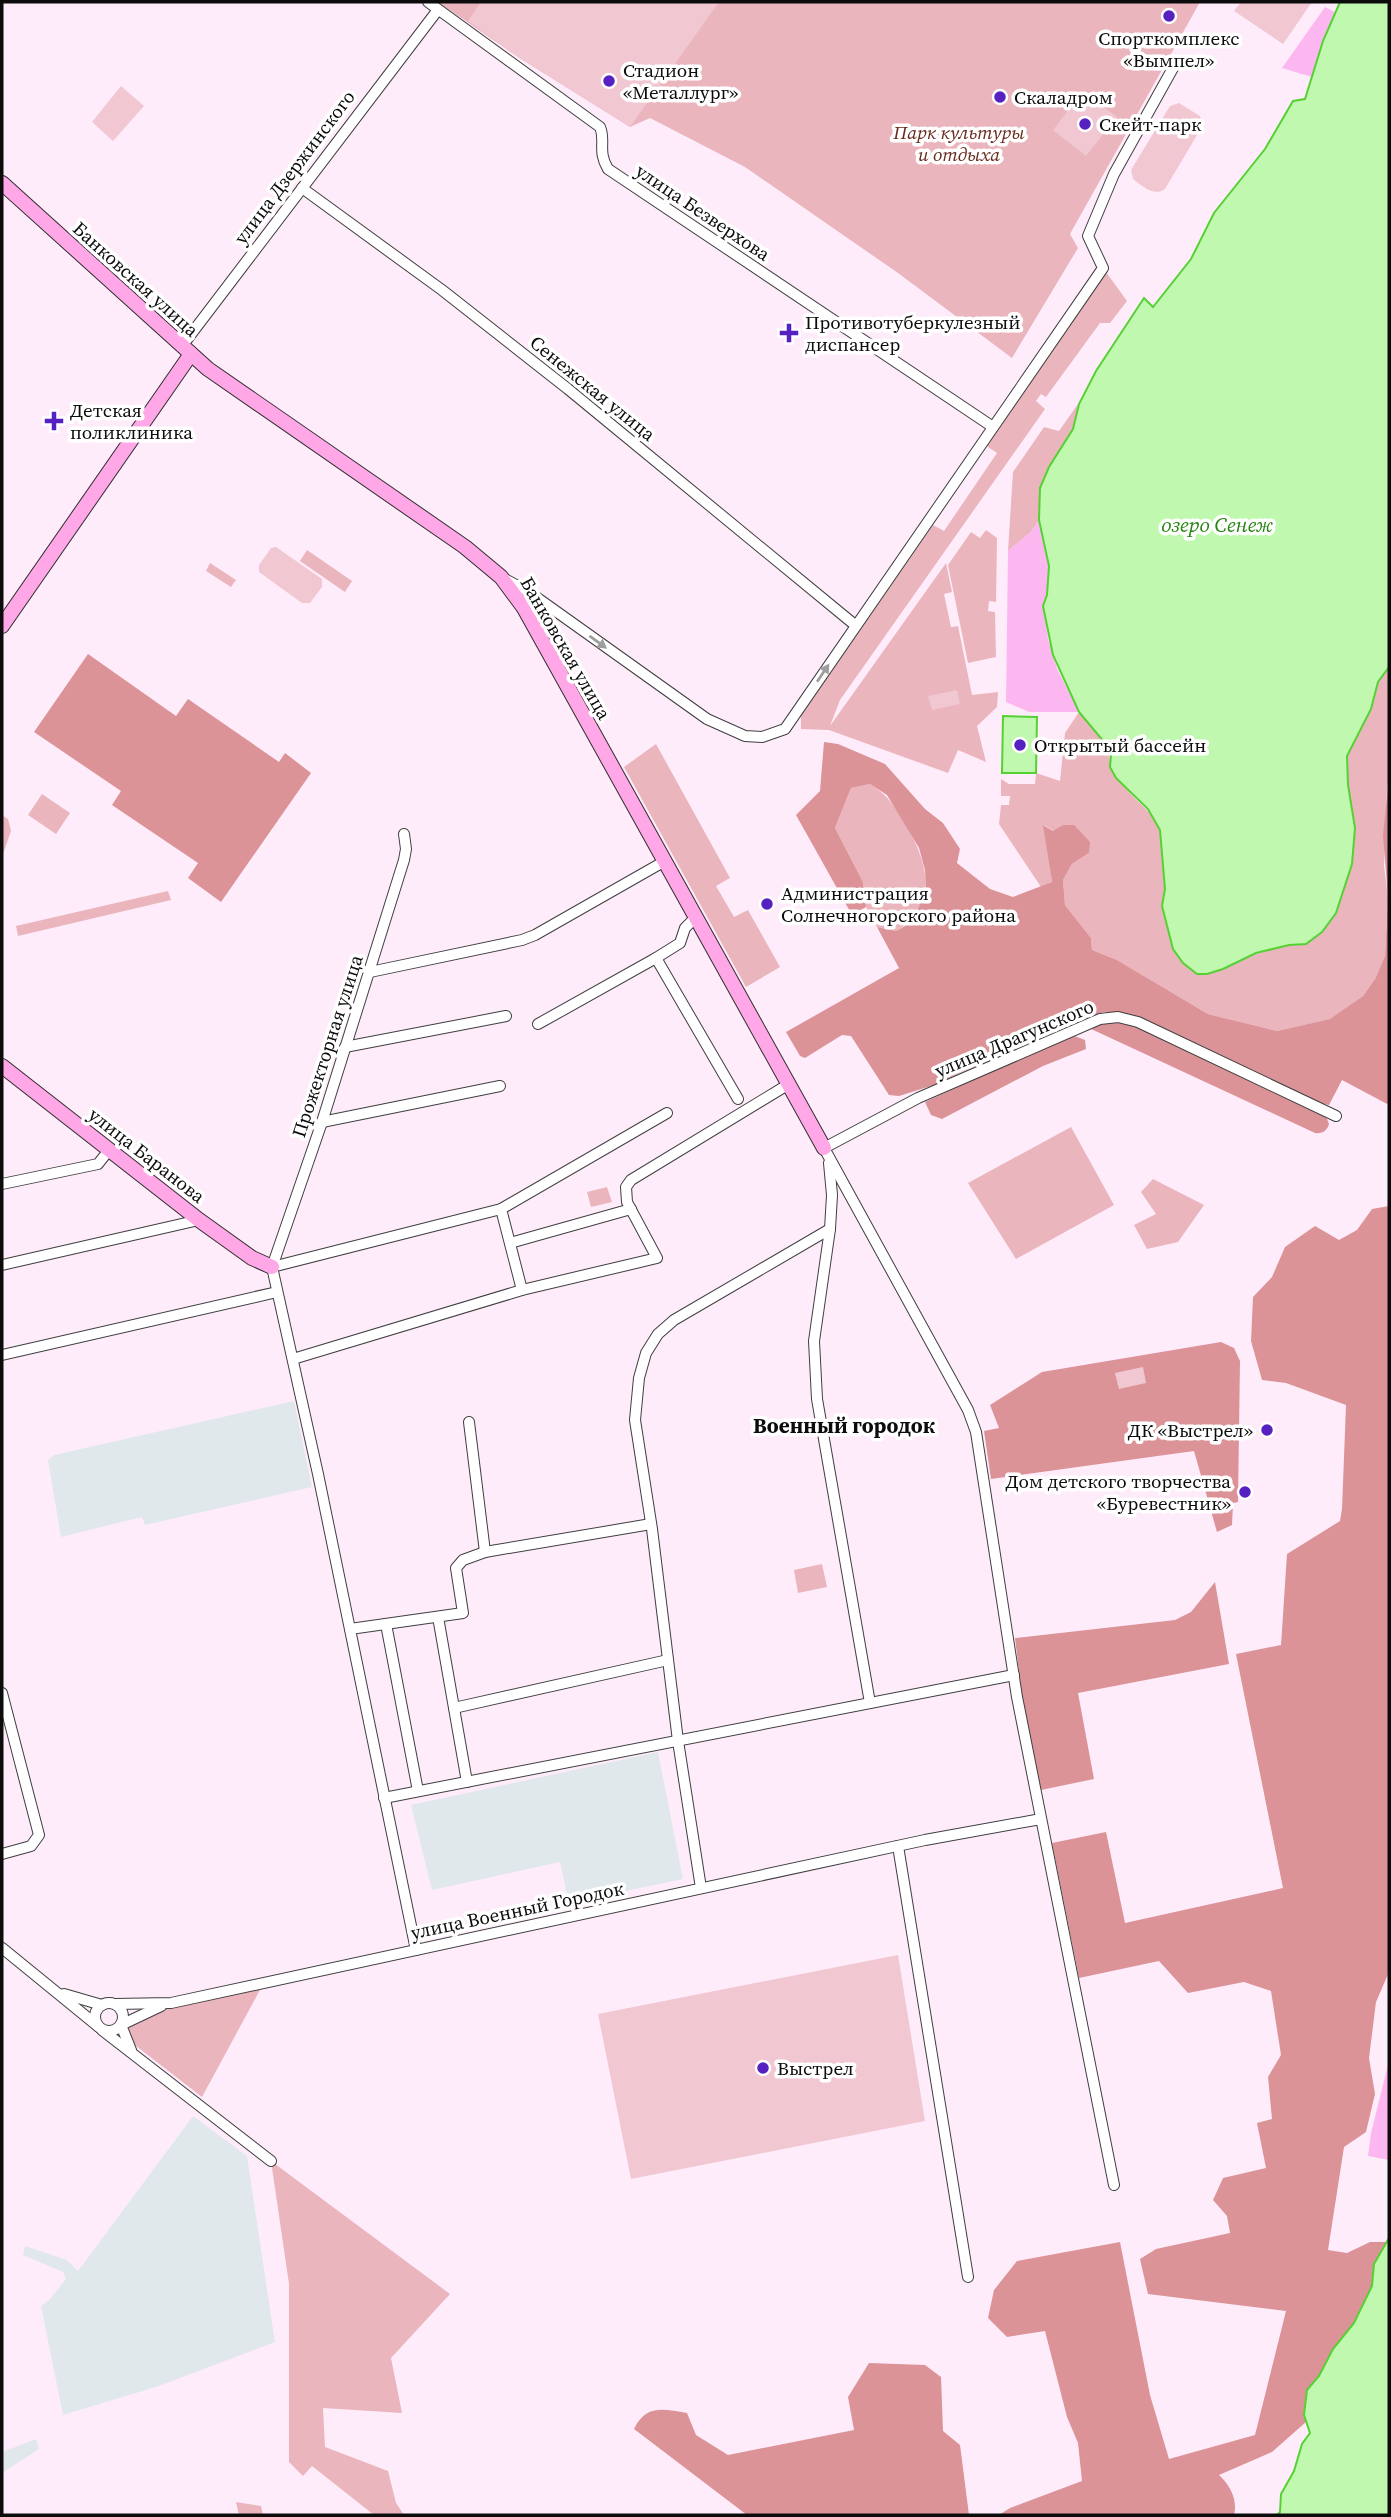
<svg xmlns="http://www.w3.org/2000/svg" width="1391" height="2517" viewBox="0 0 1391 2517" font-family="'Source Serif 4',serif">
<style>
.industrial{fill:#e0e8ec}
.green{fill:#eab5bc}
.forest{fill:#db9398}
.sand{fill:#fcb7f1}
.pitch{fill:#f1c7d2}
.water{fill:#c1f8af;stroke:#56d134;stroke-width:2}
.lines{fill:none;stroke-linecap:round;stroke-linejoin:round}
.street-casing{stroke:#3f3f3f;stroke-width:12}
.secondary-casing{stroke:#2e2e2e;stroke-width:16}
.street{stroke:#fff;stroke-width:10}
.secondary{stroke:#ffa7e7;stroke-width:14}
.oneway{fill:#9e9e9e}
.poi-dot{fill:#5621c0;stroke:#fff;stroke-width:2.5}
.labels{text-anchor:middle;stroke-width:7;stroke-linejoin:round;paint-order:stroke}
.poi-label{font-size:19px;fill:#0c0c0c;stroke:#fff;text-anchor:start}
.park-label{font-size:19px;font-style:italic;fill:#66281b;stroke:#fff}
.street-label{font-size:19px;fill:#0c0c0c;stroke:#fff}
.water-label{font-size:21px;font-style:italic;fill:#278412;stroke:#fff}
.neighbourhood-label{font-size:21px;font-weight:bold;fill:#0c0c0c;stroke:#fff}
</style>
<rect width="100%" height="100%" fill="#ffecfb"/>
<g class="industrial">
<path d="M 294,1401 L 312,1487 L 145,1525 L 142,1517 L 61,1537 L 48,1460 L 54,1455 Z"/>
<path d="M 658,1752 L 683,1879 L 569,1903 L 560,1862 L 432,1890 L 411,1805 Z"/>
<path d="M 193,2116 L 247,2156 L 275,2342 L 159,2386 L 63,2415 L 41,2306 L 49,2300 L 66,2279 L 63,2272 L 23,2255 L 25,2246 L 67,2260 L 78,2271 Z"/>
<path d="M 36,2439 L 39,2449 L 2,2473 L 2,2452 Z"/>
</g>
<g class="green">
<path d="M 438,2 L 1200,2 L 1070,234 L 1078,248 L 1012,358 L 898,273 L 745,167 L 650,118 L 630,127 L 518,57 Z"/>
<path d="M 1106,272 L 1127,301 L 1110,323 L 1100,323 L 1046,397 L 1041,394 L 1036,401 L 1045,409 L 840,700 L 830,726 L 946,563 L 952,592 L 944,594 L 951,627 L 958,626 L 972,695 L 998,692 L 997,707 L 977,726 L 986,762 L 958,750 L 948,773 L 829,730 L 801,729 L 801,716 L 933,525 L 944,531 L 997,453 L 985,445 Z"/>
<path d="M 1078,404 L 1073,429 L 1049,467 L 1040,488 L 1039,520 L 1031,532 L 1008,551 L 1013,472 L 1044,427 L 1059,431 Z"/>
<path d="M 986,530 L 997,538 L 996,602 L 989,601 L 988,611 L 995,612 L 996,657 L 968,663 L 948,565 L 971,532 L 980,538 Z"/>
<path d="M 307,550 L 352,581 L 345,592 L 300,561 Z"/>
<path d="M 210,563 L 236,580 L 231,587 L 206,571 Z"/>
<path d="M 1389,667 L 1389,777 L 1387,789 L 1384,866 L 1388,897 L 1385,956 L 1375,979 L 1363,996 L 1331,1019 L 1277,1031 L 1208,1014 L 1117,960 L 1092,950 L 1091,938 L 1065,905 L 1063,880 L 1072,864 L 1089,853 L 1044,825 L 1052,882 L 1041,887 L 999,824 L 1001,805 L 1009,805 L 1010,796 L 1001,796 L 1001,779 L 1009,784 L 1035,784 L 1036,773 L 1060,781 L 1065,733 L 1079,712 C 1094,728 1112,744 1110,767 C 1116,776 1123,785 1130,793 C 1141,806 1155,814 1161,831 C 1170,861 1159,894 1168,924 L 1243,958 L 1289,945 L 1306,944 L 1348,785 L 1347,756 L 1371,709 L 1378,682 Z"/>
<path d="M 656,744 L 730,878 L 716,886 L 734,917 L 748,910 L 780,967 L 746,987 L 624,767 Z"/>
<path d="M 870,784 C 889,796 894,806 906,825 C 927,861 941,907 896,931 L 877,927 L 866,907 L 863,882 L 835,828 L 851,788 Z"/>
<path d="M 42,794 L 70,813 L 56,834 L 28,815 Z"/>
<path d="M 2,815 L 8,819 L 11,831 L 2,857 Z"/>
<path d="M 168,891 L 171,900 L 18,936 L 16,926 Z"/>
<path d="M 1071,1127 L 1114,1205 L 1016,1259 L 968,1183 Z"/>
<path d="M 1153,1179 L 1204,1205 L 1178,1242 L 1147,1249 L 1134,1225 L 1156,1214 L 1141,1192 Z"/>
<path d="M 607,1187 L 612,1202 L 591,1207 L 587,1192 Z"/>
<path d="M 822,1564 L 827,1587 L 798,1593 L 794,1570 Z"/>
<path d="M 261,1988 L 202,2097 L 131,2042 C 130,2037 127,2032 130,2026 C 140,2008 238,1993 261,1988 Z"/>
<path d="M 271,2161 L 450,2294 L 391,2358 L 402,2413 L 323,2408 L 325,2447 L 388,2471 L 396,2503 L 404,2515 L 374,2515 L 312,2466 L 303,2476 L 289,2462 L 289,2284 Z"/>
<path d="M 236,2502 L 261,2506 L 263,2515 L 239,2515 Z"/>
</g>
<g class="forest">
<path d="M 88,654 L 176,716 L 188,699 L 279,762 L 285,753 L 311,773 L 221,902 L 188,878 L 198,863 L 112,805 L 121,791 L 34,732 Z"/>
<path d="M 824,742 L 838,744 L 885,764 L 925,809 L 943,823 L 960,849 L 957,863 L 990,889 L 1013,897 L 1052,882 L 1043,825 L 1053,831 L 1063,825 L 1074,825 L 1090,842 L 1089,853 L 1072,864 L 1063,880 L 1065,905 L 1091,938 L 1092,950 L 1117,960 L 1208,1014 L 1277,1031 L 1330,1019 L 1363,996 L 1375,979 L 1385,956 L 1388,897 L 1383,835 L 1389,777 L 1389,1105 L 1342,1080 L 1329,1105 L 1311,1101 L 1120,1013 L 1104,1012 L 1065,1024 L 934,1085 L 899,1096 L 889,1095 L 851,1036 L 842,1035 L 805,1058 L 800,1056 L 786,1032 L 899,968 L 877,927 L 896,931 L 907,925 L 918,909 L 926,890 L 925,870 L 919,848 L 887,795 L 870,784 L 851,788 L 835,828 L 863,882 L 866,907 L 852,915 L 796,815 L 820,791 Z"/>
<path d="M 1115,1020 L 1140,1027 L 1326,1116 L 1329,1124 C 1327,1131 1322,1134 1315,1133 L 1089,1028 L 1095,1024 Z"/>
<path d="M 1072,1035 L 1085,1040 L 1086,1049 L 1043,1066 L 942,1119 L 931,1115 L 925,1102 Z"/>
<path d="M 1389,1206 L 1389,1972 L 1376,2002 L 1369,2058 L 1375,2094 L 1366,2132 L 1344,2147 L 1328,2250 L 1347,2253 L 1370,2242 L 1387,2242 L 1374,2264 L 1372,2286 L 1354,2323 L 1333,2349 L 1319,2376 L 1307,2390 L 1306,2422 L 1272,2452 L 1219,2475 C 1230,2485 1238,2500 1234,2515 L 999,2515 L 1010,2508 L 1082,2481 L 1078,2443 L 1067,2417 L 1045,2331 L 1007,2337 L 988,2318 L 994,2290 L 1017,2261 L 1120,2242 L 1150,2395 L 1169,2459 L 1255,2435 L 1286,2311 L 1148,2294 L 1140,2259 L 1156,2249 L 1230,2233 L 1227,2216 L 1213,2200 L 1223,2178 L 1266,2168 L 1257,2123 L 1272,2119 L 1268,2077 L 1281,2055 L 1271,1991 L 1244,1982 L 1188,1993 L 1159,1961 L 1079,1978 L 1052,1843 L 1106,1832 L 1125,1923 L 1283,1888 L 1236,1654 L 1281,1645 L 1287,1554 L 1340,1521 L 1342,1509 L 1346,1405 L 1286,1383 L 1262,1380 L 1251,1341 L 1253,1297 L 1272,1277 L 1285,1247 L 1315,1226 L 1339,1240 L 1357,1230 L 1372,1209 Z"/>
<path d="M 1221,1342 L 1234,1348 L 1240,1361 L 1238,1502 L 1233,1503 L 1232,1525 L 1217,1532 L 1194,1451 L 991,1479 L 984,1431 L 999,1428 L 990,1405 L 1042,1372 Z"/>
<path d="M 1215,1582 L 1229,1664 L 1078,1693 L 1094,1779 L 1041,1790 L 1022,1696 L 1015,1638 L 1175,1620 L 1191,1612 Z"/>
<path d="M 869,2363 L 925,2365 L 941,2377 L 943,2431 L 960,2445 L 969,2515 L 747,2515 L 634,2429 C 646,2404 663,2409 687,2413 L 696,2435 L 728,2455 L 854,2430 L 848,2397 Z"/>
</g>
<g class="sand">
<path d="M 1325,7 L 1335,12 L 1323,41 L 1312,77 L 1282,68 Z"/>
<path d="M 1039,520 L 1049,566 L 1047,595 L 1043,606 L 1048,639 L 1057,669 L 1079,712 L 1029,712 L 1006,702 L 1008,551 L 1031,532 Z"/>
<path d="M 1389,2061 L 1389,2160 L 1368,2156 L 1371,2133 Z"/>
</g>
<g class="pitch">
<path d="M 481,2 L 719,2 L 630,127 L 518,57 L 468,21 Z"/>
<path d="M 1241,2 L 1312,2 L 1283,44 L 1234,11 Z"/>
<path d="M 121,86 L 144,106 L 113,141 L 92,122 Z"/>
<path d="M 1083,91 L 1117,117 L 1086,156 L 1053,130 Z"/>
<path d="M 1179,103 L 1200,116 L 1203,125 L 1165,189 C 1154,197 1142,186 1133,179 L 1131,170 L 1170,106 Z"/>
<path d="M 276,547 L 322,579 L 322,587 L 310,603 L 302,603 L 259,572 L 259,565 L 271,548 Z"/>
<path d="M 957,690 L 960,704 L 932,710 L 928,696 Z"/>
<path d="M 1143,1367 L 1146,1383 L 1119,1389 L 1115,1373 Z"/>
<path d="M 898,1955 L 925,2121 L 631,2179 L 598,2014 Z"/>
</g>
<g class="water">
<path d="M 1340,2 L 1389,2 L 1389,667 L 1378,682 L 1371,709 L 1347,756 L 1348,785 L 1355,828 L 1352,864 L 1336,913 L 1322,932 L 1306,944 L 1289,945 L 1256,953 L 1223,969 L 1207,974 L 1197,974 L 1183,963 L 1173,949 L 1162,906 L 1165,889 L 1160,830 L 1148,809 L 1116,778 L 1110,767 L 1111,755 L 1105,743 L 1079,712 L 1053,655 L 1043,606 L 1047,595 L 1049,566 L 1039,520 L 1040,488 L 1049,467 L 1073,429 L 1079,404 L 1096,371 L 1144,298 L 1153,307 L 1191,259 L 1214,213 L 1265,149 L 1293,101 L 1305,99 L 1323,41 Z"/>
<path d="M 1003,716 L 1037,717 L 1036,773 L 1002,773 Z"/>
<path d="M 1389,2238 L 1389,2515 L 1277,2515 L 1280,2512 L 1281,2494 L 1294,2471 L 1302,2444 L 1310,2433 L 1304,2415 L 1307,2390 L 1319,2376 L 1333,2349 L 1354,2323 L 1372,2286 L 1374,2264 Z"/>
</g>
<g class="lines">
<defs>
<g id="street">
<path d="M 428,2 L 600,127 C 606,141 597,151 608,169 L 993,427"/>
<path d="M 302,188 L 442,290 L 568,389 L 855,625"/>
<path d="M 182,346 L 437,11"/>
<path d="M 503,578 L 529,592 L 707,719 L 745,736 L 762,737 L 785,729 L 1103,268 L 1088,236 L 1114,174 L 1173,68"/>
<path d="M 696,917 L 685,928 L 680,943 L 656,958 L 738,1099"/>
<path d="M 370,972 L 522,940 L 535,935 L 665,861"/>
<path d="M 538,1024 L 656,958"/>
<path d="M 345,1047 L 506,1016"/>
<path d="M 322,1122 L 500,1086"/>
<path d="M 829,1163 L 832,1195 L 830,1229 L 814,1341 L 817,1399 L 870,1703"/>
<path d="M 2,1184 L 98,1164 L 109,1150"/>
<path d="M 501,1209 L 522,1290"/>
<path d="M 510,1243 L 631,1209"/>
<path d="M 2,1265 L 199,1220"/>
<path d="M 272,1267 L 318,1474 L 416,1950"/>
<path d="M 272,1267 L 322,1122 L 404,860 L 406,849 L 404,834"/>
<path d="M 272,1267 L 501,1209 L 667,1113"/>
<path d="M 2,1355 L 277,1292"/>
<path d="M 293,1359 L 522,1290 L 657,1258 L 627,1202 L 626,1187 L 631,1180 L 789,1084"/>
<path d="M 469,1422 L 485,1552"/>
<path d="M 438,1617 L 467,1782"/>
<path d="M 386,1624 L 418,1791"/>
<path d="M 350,1629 L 463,1613 L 456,1568 L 463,1560 L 485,1552 L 651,1524"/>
<path d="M 2,1693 L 39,1835 L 31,1846 L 2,1854"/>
<path d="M 454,1708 L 668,1660"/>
<path d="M 384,1798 L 1014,1675"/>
<path d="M 898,1846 L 968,2277"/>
<path d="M 701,1888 L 678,1741 L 652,1529 L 635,1420 L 639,1378 L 646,1353 L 658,1334 L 674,1320 L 830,1229"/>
<path d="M 2,1948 L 99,2027"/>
<path d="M 64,1994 L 102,2005"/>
<circle cx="109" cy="2017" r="14"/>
<path d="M 115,2004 L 171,2003 L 925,1840 L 1041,1819"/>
<path d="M 102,2030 L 271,2161"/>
<path d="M 131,2050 L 121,2025 L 161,2006"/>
<path d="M 1114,2185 L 1017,1697 L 976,1432 L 968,1410 L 824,1148 L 918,1098 L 1100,1019 L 1118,1017 L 1138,1022 L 1336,1116"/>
</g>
<g id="secondary">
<path d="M 2,183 L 208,369 L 465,547 L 501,577 L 524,608 L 824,1148"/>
<path d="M 2,626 L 191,354"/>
<path d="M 2,1066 L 199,1220 L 252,1258 L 272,1267"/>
</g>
</defs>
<use href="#street" class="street-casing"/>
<use href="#secondary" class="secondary-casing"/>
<use href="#street" class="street"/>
<use href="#secondary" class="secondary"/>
</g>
<defs><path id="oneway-solid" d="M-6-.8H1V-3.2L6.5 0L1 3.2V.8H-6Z" transform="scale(1.75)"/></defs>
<g class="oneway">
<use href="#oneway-solid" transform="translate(598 642) rotate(36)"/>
<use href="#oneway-solid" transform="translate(823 673) rotate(-56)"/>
</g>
<g class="poi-dot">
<circle cx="1169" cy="16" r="7"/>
<circle cx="609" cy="81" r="7"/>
<circle cx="1000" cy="97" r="7"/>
<circle cx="1085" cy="124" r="7"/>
<path d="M785.5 322.5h7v7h7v7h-7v7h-7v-7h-7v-7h7z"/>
<path d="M50.5 410.5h7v7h7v7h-7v7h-7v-7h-7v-7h7z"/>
<circle cx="1020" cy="745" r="7"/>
<circle cx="767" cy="904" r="7"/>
<circle cx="1267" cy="1430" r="7"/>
<circle cx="1245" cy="1492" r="7"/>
<circle cx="763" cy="2068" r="7"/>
</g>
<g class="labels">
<g class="poi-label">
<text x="1169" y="45" text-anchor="middle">Спорткомплекс<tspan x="1169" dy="22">«Вымпел»</tspan></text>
<text x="623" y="77">Стадион<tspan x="623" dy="22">«Металлург»</tspan></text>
<text x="1014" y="104">Скаладром</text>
<text x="1099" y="131">Скейт-парк</text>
<text x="805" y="329">Противотуберкулезный<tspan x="805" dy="22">диспансер</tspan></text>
<text x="70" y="417">Детская<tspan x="70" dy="22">поликлиника</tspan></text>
<text x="1034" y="752">Открытый бассейн</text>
<text x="781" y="900">Администрация<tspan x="781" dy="22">Солнечногорского района</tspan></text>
<text x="1253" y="1437" text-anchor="end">ДК «Выстрел»</text>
<text x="1231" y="1488" text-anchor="end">Дом детского творчества<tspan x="1231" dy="22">«Буревестник»</tspan></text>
<text x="777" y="2075">Выстрел</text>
</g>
<g class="park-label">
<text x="959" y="139">Парк культуры<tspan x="959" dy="22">и отдыха</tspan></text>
</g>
<g class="street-label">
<text transform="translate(294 167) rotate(-53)" y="7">улица Дзержинского</text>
<text transform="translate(703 212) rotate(34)" y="7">улица Безверхова</text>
<text transform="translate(136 279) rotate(42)" y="7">Банковская улица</text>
<text transform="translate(593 388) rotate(39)" y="7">Сенежская улица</text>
<text transform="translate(566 648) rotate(60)" y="7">Банковская улица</text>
<text transform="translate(1014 1038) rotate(-23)" y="7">улица Драгунского</text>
<text transform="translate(327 1046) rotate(-72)" y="7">Прожекторная улица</text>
<text transform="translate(147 1155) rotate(38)" y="7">улица Баранова</text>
<text transform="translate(517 1910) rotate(-12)" y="7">улица Военный Городок</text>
</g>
<g class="water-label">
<text x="1217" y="532">озеро Сенеж</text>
</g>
<g class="neighbourhood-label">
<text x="844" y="1433">Военный городок</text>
</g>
</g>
<rect width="1391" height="2517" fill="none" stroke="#0c0c0c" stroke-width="7"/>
</svg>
